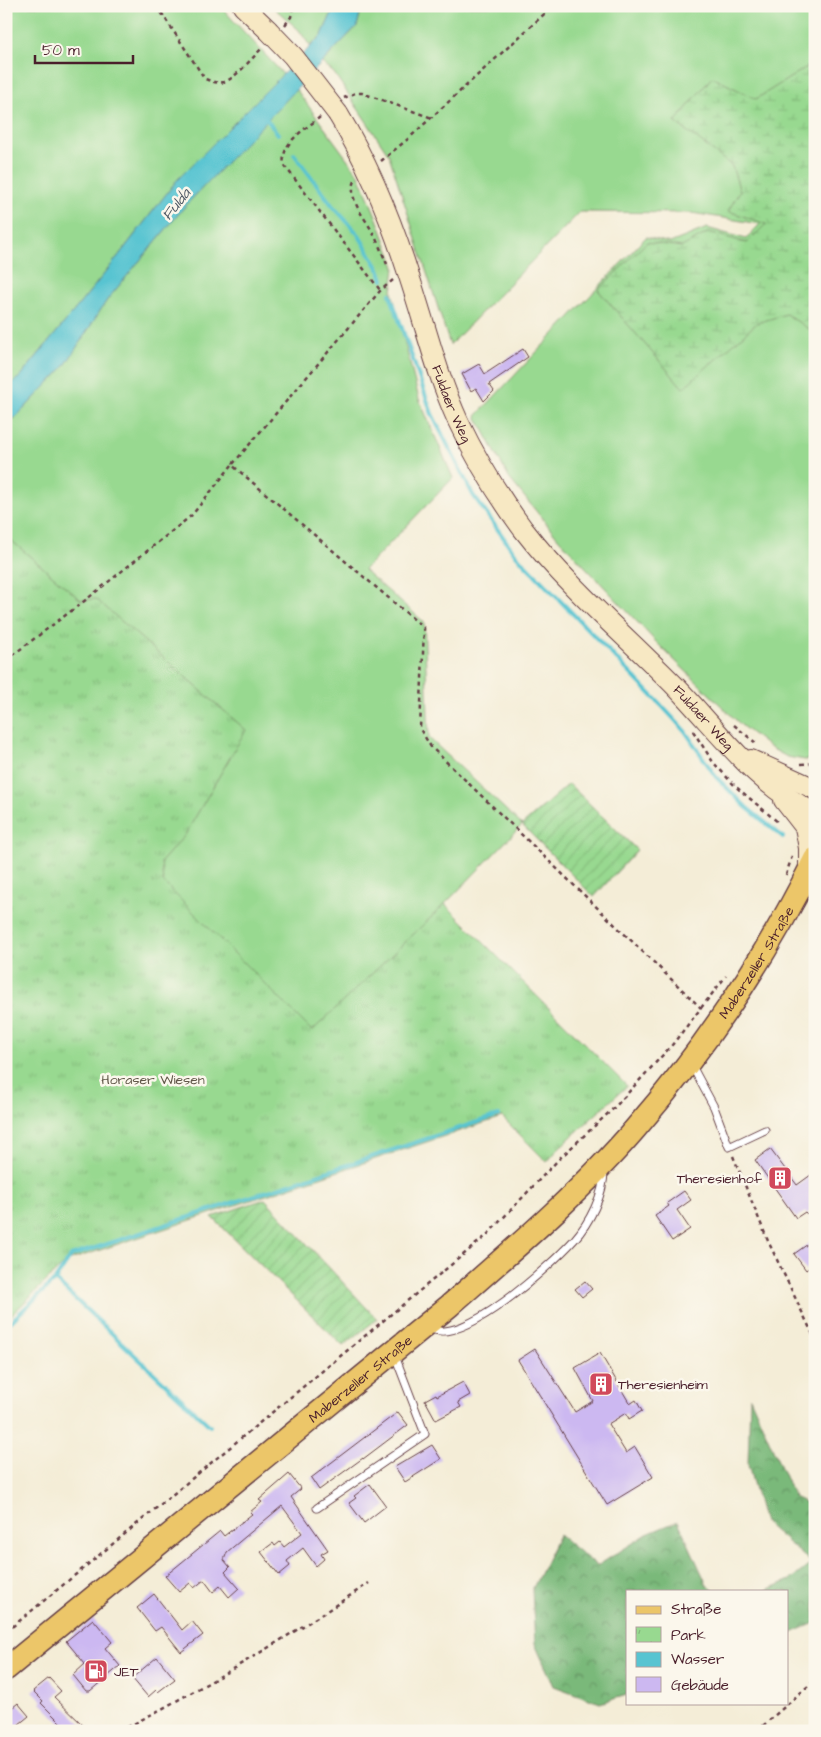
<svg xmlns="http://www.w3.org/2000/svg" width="821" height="1737" viewBox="0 0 821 1737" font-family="'Architects Daughter',sans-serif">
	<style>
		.grass { fill: #98d990; stroke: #717c5e }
		.forest { fill: url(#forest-crowns); stroke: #626c52 }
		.wetland { fill: url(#wetland-marsh); stroke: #717c5e }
		.park { fill: url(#park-tufts); stroke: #717c5e }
		.garden { fill: url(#garden-furrows); stroke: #717c5e }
		.water { fill: #58c4d1; stroke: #51727e }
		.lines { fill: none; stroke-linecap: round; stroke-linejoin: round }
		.stream { stroke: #58c4d1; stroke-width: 4 }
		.building { fill: #ccb8f1 }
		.service-casing { stroke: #643e45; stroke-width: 9 }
		.secondary-casing { stroke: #643e45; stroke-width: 22 }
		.primary-casing { stroke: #643e45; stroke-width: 25 }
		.path { stroke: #643e45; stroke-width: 2.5; stroke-dasharray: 4 4; stroke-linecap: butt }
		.service { stroke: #fff; stroke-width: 7 }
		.secondary { stroke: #f7e8c3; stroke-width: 20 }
		.primary { stroke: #ecc669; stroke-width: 22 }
		.secondary-bridge-casing { stroke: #643e45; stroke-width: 22; stroke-linecap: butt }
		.secondary-bridge { stroke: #f7e8c3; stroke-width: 20 }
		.labels { text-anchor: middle; stroke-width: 5; stroke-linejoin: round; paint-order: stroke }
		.street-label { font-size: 14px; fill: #4a1f2b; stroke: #fbf7ec }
		.park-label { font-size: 14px; fill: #615749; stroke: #fbf7ec }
		.poi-label { font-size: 14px; fill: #4a1f2b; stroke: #fbf7ec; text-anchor: start }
		.water-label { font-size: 15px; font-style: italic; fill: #4f5965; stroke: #fbf7ec }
	</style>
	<defs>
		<pattern id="forest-crowns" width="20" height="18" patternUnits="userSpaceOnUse" patternTransform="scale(1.25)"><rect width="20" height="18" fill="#7ab97a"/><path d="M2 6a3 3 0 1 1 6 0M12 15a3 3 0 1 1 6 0" fill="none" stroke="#669664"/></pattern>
		<pattern id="wetland-marsh" width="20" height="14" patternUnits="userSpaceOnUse" patternTransform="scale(1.25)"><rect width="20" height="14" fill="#98d990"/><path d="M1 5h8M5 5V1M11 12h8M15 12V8" fill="none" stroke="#84ba7c"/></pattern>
		<pattern id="park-tufts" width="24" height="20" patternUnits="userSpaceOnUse" patternTransform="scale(1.25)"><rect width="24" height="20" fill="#98d990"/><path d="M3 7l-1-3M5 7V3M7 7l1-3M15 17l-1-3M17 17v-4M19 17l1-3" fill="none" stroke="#84ba7c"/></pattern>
		<pattern id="garden-furrows" width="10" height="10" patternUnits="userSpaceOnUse" patternTransform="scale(1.25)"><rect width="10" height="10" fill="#98d990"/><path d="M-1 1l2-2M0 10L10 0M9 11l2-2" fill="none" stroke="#84ba7c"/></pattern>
	</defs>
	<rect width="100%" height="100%" fill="#fbf7ec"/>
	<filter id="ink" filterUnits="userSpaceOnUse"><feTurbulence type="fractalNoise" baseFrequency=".02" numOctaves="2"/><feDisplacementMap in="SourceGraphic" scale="10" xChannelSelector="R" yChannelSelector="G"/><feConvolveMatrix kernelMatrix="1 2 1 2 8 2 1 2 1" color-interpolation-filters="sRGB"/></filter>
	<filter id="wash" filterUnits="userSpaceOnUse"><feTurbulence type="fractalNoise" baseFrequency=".0096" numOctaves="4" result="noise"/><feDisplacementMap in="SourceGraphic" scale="20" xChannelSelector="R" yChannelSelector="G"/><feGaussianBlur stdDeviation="1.12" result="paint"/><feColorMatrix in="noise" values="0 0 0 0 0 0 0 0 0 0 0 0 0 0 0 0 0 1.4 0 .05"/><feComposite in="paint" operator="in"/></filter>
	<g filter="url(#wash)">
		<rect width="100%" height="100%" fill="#f4edd7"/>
		<path class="grass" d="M6,6H220L283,74L177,180L109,268L20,377L6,387Z
			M272,6H335L322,35L310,46L299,30Z
			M362,6H815V757L805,760L787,757L769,747L741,725L658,644L559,539L509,478L476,416L646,237L670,243L707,228L746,239L760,224L692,213L580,212L450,345L389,155L334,73L322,63L357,26Z
			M296,89L359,175L376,216L395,267L392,292L419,399L453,478L364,570L424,622L429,738L522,825L317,1035L147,889L6,1026V424L16,417L64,367L107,300L186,205Z"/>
		<path class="forest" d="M750,1397L794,1497L815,1507V1623L787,1635V1591H765L792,1579L812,1563L764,1522L748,1465Z
			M678,1521L707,1585L714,1591H627V1695L600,1703L554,1686L535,1644L532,1590L559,1535L597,1566L647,1534Z"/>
		<path class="wetland" d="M815,62V333L786,314L757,323L683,388L598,290L647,242L682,247L709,232L747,243L766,224L728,211L740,191L732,166L675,122L712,77L756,99Z"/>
		<path class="park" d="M6,536L81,600L96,599L246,730L185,835L161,862L163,882L312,1031L445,904L627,1086L560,1147L547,1162L502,1117L67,1261L6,1320Z"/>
		<path class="garden" d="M569,784L637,850L594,897L522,825Z
			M265,1199L377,1319L343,1346L212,1217Z"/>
		<path class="water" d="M335,6H362L357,26L186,205L107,300L64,367L16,417L6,424V387L20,377L109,268L177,180L322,35Z"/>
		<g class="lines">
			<path class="stream" d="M264,116L278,134
				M294,154L332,205L358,234L380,271L383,280
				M390,294L432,414L473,495L516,555L661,705L685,731L716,777L746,807L783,837
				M55,1280L210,1426
				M6,1326L55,1280L71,1256L499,1115"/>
		</g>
		<g id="blocks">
			<path class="building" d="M523,349L528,357L489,384L494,391L484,401L476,388L471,391L462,374L479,364L485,374Z
				M770,1149L797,1185L815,1172V1208L807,1214L805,1212L796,1218L755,1160Z
				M684,1191L691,1200L677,1210L690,1229L672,1241L655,1216L669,1206L667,1203Z
				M815,1239V1264L806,1270L794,1254Z
				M585,1281L592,1289L582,1297L575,1289Z
				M535,1349L575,1412L593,1401L575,1368L600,1353L630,1404L636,1400L642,1411L629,1419L626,1413L608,1424L626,1453L635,1447L653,1477L607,1505L518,1360Z
				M463,1382L470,1395L458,1402L461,1407L436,1420L425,1400L436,1394L437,1396Z
				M398,1412L408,1425L363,1459V1458L319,1490L311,1478Z
				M432,1445L441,1459L405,1482L395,1467Z
				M289,1474L301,1489L291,1497L328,1550L321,1554L324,1559L316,1566L303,1548L287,1561L290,1566L279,1575L261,1552L273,1543L275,1546L280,1542L284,1547L302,1533L282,1506L227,1552L224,1560L230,1567L225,1572L239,1588L229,1597L220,1586L213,1592L204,1580L194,1588L190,1583L179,1592L165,1576L220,1531L224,1536L252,1514L250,1512L262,1502L259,1500Z
				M370,1484L386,1506L364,1523L349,1503L356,1498L354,1496Z
				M154,1594L182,1630L192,1621L203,1635L181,1652L161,1627L155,1631L137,1608Z
				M93,1619L112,1642L105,1648L120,1666L90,1691H86L73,1675L85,1664L66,1641Z
				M157,1657L175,1679L158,1692L156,1690L148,1697L132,1678Z
				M49,1678L61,1691L54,1697L84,1726L79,1731H69L41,1703L43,1701L33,1691Z
				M18,1703L29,1716L13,1729L6,1721V1713Z"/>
		</g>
	</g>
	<g filter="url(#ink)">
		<use href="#blocks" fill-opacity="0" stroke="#643e45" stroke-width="1"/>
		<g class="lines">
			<g class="service-casing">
				<path id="service" d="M691,1064L714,1107L729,1147L765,1130
					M429,1327C459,1351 553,1263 574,1240C589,1223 604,1195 604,1171
					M317,1508L425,1434L395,1356"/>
			</g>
			<g class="secondary-casing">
				<g id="secondary">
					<path d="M243,6L268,30"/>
					<path id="s1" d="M338,114C369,165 391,219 409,276C425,324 437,375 458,421C476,459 498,495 523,529C567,586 627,637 677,688C720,733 757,786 815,813"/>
					<path d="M751,760L815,789"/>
					<path d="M784,800L805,827L809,848V870"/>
				</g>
			</g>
			<g class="primary-casing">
				<g id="primary">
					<path id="s2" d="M6,1669L449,1306C513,1250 579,1194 635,1129C706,1047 767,956 815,859"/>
				</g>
			</g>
			<path class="path" d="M157,6L205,79C211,81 217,84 224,82C236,78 254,56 263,47
				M285,25L291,17L293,6
				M344,98L355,93H362L432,118
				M320,117C305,130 280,142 284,165L380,290
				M381,161L408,139L553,6
				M355,181C347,199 364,216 372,231C378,242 382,253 387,264
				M393,280L380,291L232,465L424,628L420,729L431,747L701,1008
				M6,660L87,599L192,515L232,465
				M734,725L757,744
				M693,731L713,762L735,786L779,823
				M801,764L815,763
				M786,875L792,856
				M733,1156L768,1241L815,1339
				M6,1632L486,1236L560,1158L615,1107L672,1045L726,976
				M120,1731C205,1687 289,1637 369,1583
				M757,1731L815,1680"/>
			<use href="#service" class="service"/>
			<use href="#secondary" class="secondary"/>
			<use href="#primary" class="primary"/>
			<g class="secondary-bridge-casing">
				<path id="secondary-bridge" d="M268,30L293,56L338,114"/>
			</g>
			<use href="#secondary-bridge" class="secondary-bridge"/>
		</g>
	</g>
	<defs>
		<g id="building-square" transform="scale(1.25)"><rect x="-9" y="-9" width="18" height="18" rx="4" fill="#d1495b" stroke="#fbf7ec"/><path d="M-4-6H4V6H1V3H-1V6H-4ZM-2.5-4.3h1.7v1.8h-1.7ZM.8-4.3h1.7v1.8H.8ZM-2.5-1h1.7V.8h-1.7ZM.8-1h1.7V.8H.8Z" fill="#fff"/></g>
		<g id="fuel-square" transform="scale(1.25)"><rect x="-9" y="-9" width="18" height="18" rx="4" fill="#d1495b" stroke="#fbf7ec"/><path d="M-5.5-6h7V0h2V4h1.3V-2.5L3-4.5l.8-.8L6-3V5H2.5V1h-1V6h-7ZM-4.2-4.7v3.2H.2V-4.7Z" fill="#fff"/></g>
	</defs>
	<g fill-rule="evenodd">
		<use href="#building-square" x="780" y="1178"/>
		<use href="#building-square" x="601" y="1384"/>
		<use href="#fuel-square" x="96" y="1671"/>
	</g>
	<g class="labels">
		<g class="street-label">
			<text dy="5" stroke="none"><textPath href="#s1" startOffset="312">Fuldaer Weg</textPath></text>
			<text dy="5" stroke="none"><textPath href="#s1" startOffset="718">Fuldaer Weg</textPath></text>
			<text dy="5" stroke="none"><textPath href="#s2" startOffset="1036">Maberzeller Straße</textPath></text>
			<text dy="5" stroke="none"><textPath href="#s2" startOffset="458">Maberzeller Straße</textPath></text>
		</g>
		<g class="park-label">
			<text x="153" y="1084">Horaser Wiesen</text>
		</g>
		<g class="poi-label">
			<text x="762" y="1183" text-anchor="end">Theresienhof</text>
			<text x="618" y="1389">Theresienheim</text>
			<text x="114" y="1676">JET</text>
		</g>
		<g class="water-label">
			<text transform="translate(176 204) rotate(-51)" y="5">Fulda</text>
		</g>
	</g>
	<rect width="821" height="1737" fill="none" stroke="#fbf7ec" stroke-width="25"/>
	<rect x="626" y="1590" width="162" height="115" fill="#fbf7ec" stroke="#b4a19f"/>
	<rect x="636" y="1606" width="25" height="8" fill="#ecc669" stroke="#b4a19f"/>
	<text x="671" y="1614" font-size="15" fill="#4a1f2b">Straße</text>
	<rect x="636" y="1627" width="25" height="15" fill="url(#park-tufts)" stroke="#b4a19f"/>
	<text x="671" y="1640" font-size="15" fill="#4a1f2b">Park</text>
	<rect x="636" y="1652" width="25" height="15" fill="#58c4d1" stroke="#b4a19f"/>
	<text x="671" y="1664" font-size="15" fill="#4a1f2b">Wasser</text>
	<rect x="636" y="1677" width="25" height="15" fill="#ccb8f1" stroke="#b4a19f"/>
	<text x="671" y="1690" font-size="15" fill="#4a1f2b">Gebäude</text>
	<path d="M35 55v8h98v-8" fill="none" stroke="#4a1f2b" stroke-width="2.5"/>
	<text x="42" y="55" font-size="15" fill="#4a1f2b" stroke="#fbf7ec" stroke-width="4" paint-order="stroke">50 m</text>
</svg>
